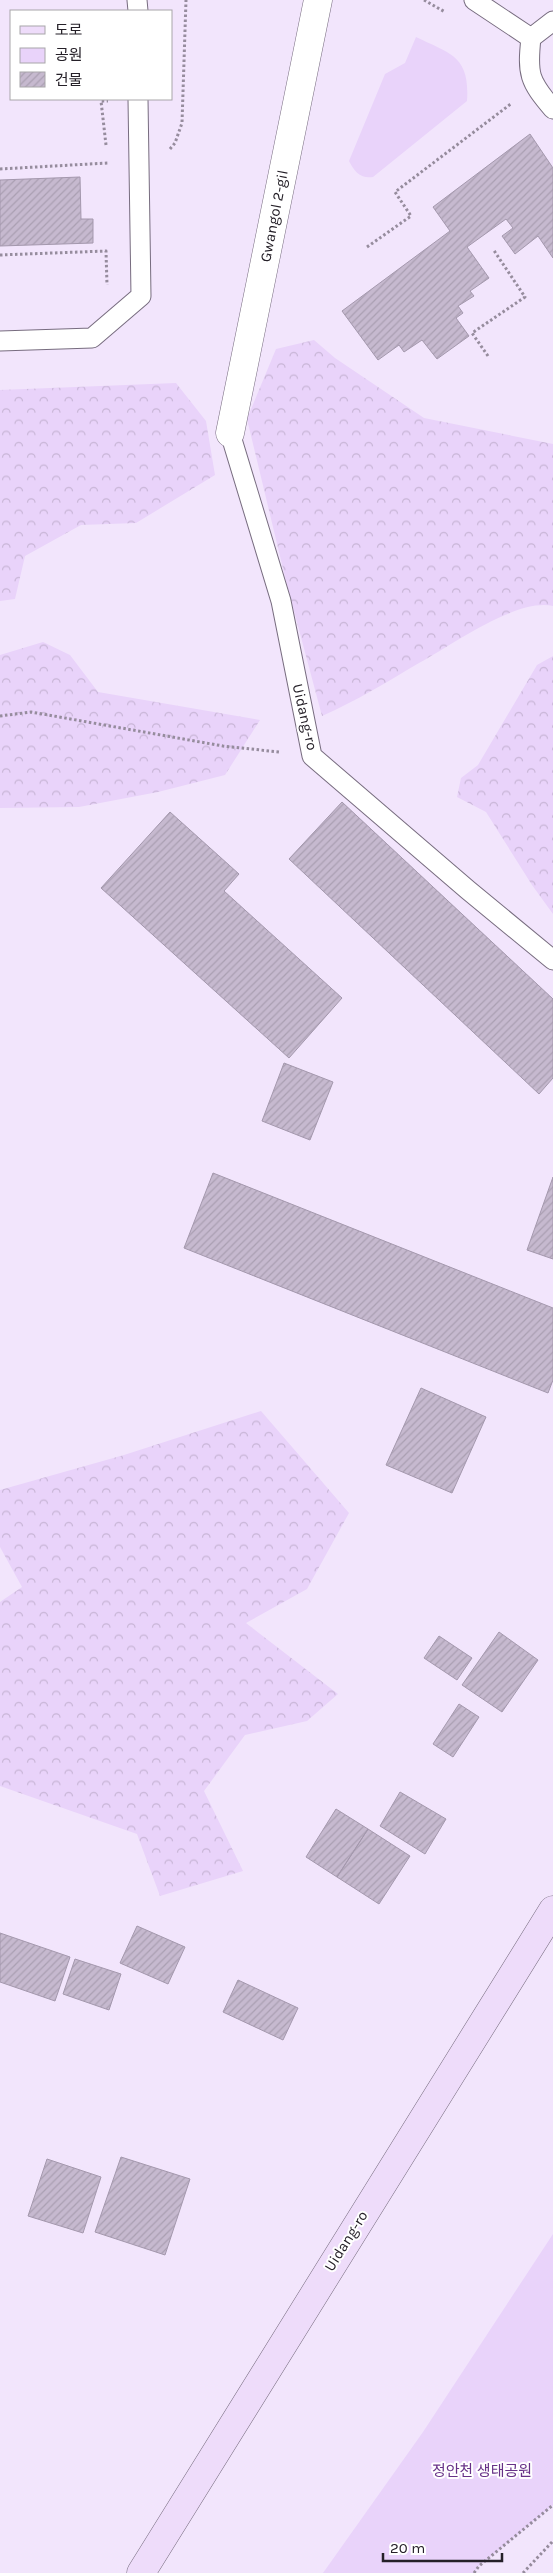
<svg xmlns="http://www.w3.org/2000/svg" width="553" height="2573" viewBox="0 0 553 2573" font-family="Karla,'Noto Sans KR',sans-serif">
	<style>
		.forest { fill: url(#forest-crowns) }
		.park { fill: #e9d3fa }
		.building { fill: url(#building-hatch); stroke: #a498ad }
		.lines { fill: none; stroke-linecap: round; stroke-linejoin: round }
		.service-casing { stroke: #776c7f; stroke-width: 21 }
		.minor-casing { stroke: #776c7f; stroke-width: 29 }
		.secondary-casing { stroke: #776c7f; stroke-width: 29 }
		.path { stroke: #968c9d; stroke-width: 3; stroke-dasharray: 2.5 2.5; stroke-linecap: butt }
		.service { stroke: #fff; stroke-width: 19 }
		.minor { stroke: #fff; stroke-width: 28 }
		.secondary { stroke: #eedcfa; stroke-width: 28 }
		.labels { text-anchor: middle; stroke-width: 4; stroke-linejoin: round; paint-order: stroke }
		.street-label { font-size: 15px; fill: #252028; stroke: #fff }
		.park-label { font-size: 15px; fill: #673187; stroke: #fff }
	</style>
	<defs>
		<pattern id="forest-crowns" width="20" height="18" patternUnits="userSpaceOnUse" patternTransform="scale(1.25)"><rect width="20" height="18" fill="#e9d3fa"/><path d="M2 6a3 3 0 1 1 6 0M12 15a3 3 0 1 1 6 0" fill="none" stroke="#c8b5d6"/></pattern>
		<pattern id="building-hatch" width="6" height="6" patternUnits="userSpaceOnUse" patternTransform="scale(1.25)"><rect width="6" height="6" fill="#c6b9cf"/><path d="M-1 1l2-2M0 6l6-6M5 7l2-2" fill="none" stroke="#aa9fb2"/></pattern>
	</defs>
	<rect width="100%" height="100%" fill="#f2e5fc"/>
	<path class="forest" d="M314,340L335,358L424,418L553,444V606C516,598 452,645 419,663C387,682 356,701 322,716L286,581L247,419L276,349Z
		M176,383L206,421L215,475L136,523L81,525L25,556L15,599L0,601V390Z
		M43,642L70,655L98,692L260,720L225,775L158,792L79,807L0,808V655Z
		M553,656V914L532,885L486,812L457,797L461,778L478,765L537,665Z
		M261,1411L349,1513L307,1589L246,1623L338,1694L307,1721L245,1735L204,1791L243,1871L160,1896L137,1834L0,1786V1602L22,1587L0,1547V1490L124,1455Z"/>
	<path class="park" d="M416,37C451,54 470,56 467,101L373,177C360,179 354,171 349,161L385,74L405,63Z
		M553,2234V2505L479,2566L474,2573H323L423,2432Z"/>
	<path class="building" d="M530,134L553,168V258L538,236L515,254L502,236L513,228L506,219L467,247L489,278L470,291L474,296L458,306L463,313L456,318L469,336L437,359L422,340L404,352L399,345L378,360L342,311L450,231L433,207Z
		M80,177L81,219H93V243L0,246V180Z
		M342,802L553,999V1078L539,1094L289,859Z
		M170,812L239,874L224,891L342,998L289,1058L101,888Z
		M284,1063L333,1082L310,1140L262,1121Z
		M213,1173L553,1308V1380L548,1393L184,1248Z
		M553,1177V1259L527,1250Z
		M421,1388L486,1417L452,1493L386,1465Z
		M499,1632L538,1660L502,1712L462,1685Z
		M439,1636L472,1658L457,1680L424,1658Z
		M459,1704L479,1717L453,1757L433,1744Z
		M400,1792L446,1819L425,1854L380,1826Z
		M336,1809L368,1829L337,1877L306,1857Z
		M368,1829L410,1856L379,1904L337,1877Z
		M137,1926L185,1947L168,1984L120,1963Z
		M0,1933L70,1957L55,2001L0,1982Z
		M75,1959L121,1974L109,2010L63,1994Z
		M238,1980L298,2008L283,2040L223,2012Z
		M121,2157L190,2179L165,2255L95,2232Z
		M47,2159L101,2177L83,2233L28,2216Z"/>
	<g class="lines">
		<g class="service-casing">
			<path id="service" d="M137,0L138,11
				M474,0L531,38
				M553,21L531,38C527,74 529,81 553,109
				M0,341L92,338L141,296L138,99
				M230,433L281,601L312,756L468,890L553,960"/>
		</g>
		<g class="minor-casing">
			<path id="minor" d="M230,433L318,0"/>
		</g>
		<g class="secondary-casing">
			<path id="secondary" d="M141,2573L553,1910"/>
		</g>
		<path class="path" d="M424,0L445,12
			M106,145L101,101H108
			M170,149L175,143L182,123L186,0
			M0,169L108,163
			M367,247L411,216L395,192L512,103
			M0,255L106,251L107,285
			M488,356L472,333L525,297L493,249
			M0,716L31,712L223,746L279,752
			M474,2573L479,2566L553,2505
			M523,2573L553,2541"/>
		<use href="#service" class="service"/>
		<use href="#minor" class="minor"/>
		<use href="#secondary" class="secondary"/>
	</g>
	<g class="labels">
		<g class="street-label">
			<text transform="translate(274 216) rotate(-79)" y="5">Gwangol 2-gil</text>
			<text transform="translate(305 717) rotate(77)" y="5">Uidang-ro</text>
			<text transform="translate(346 2241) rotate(-58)" y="5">Uidang-ro</text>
		</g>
		<g class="park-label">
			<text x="482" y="2476">정안천 생태공원</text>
		</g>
	</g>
	<rect x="10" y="10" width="162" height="90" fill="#ffffff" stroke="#a8a6a9"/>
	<rect x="20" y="26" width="25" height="8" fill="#eedcfa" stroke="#a8a6a9"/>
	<text x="55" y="35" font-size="15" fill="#252028">도로</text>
	<rect x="20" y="48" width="25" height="15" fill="#e9d3fa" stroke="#a8a6a9"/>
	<text x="55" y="60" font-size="15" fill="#252028">공원</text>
	<rect x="20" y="72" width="25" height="15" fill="url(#building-hatch)" stroke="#a8a6a9"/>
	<text x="55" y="85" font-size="15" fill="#252028">건물</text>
	<path d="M383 2553v8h119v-8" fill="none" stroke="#252028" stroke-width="2.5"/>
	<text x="390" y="2553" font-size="15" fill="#252028" stroke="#ffffff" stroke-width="4" paint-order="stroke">20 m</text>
</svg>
